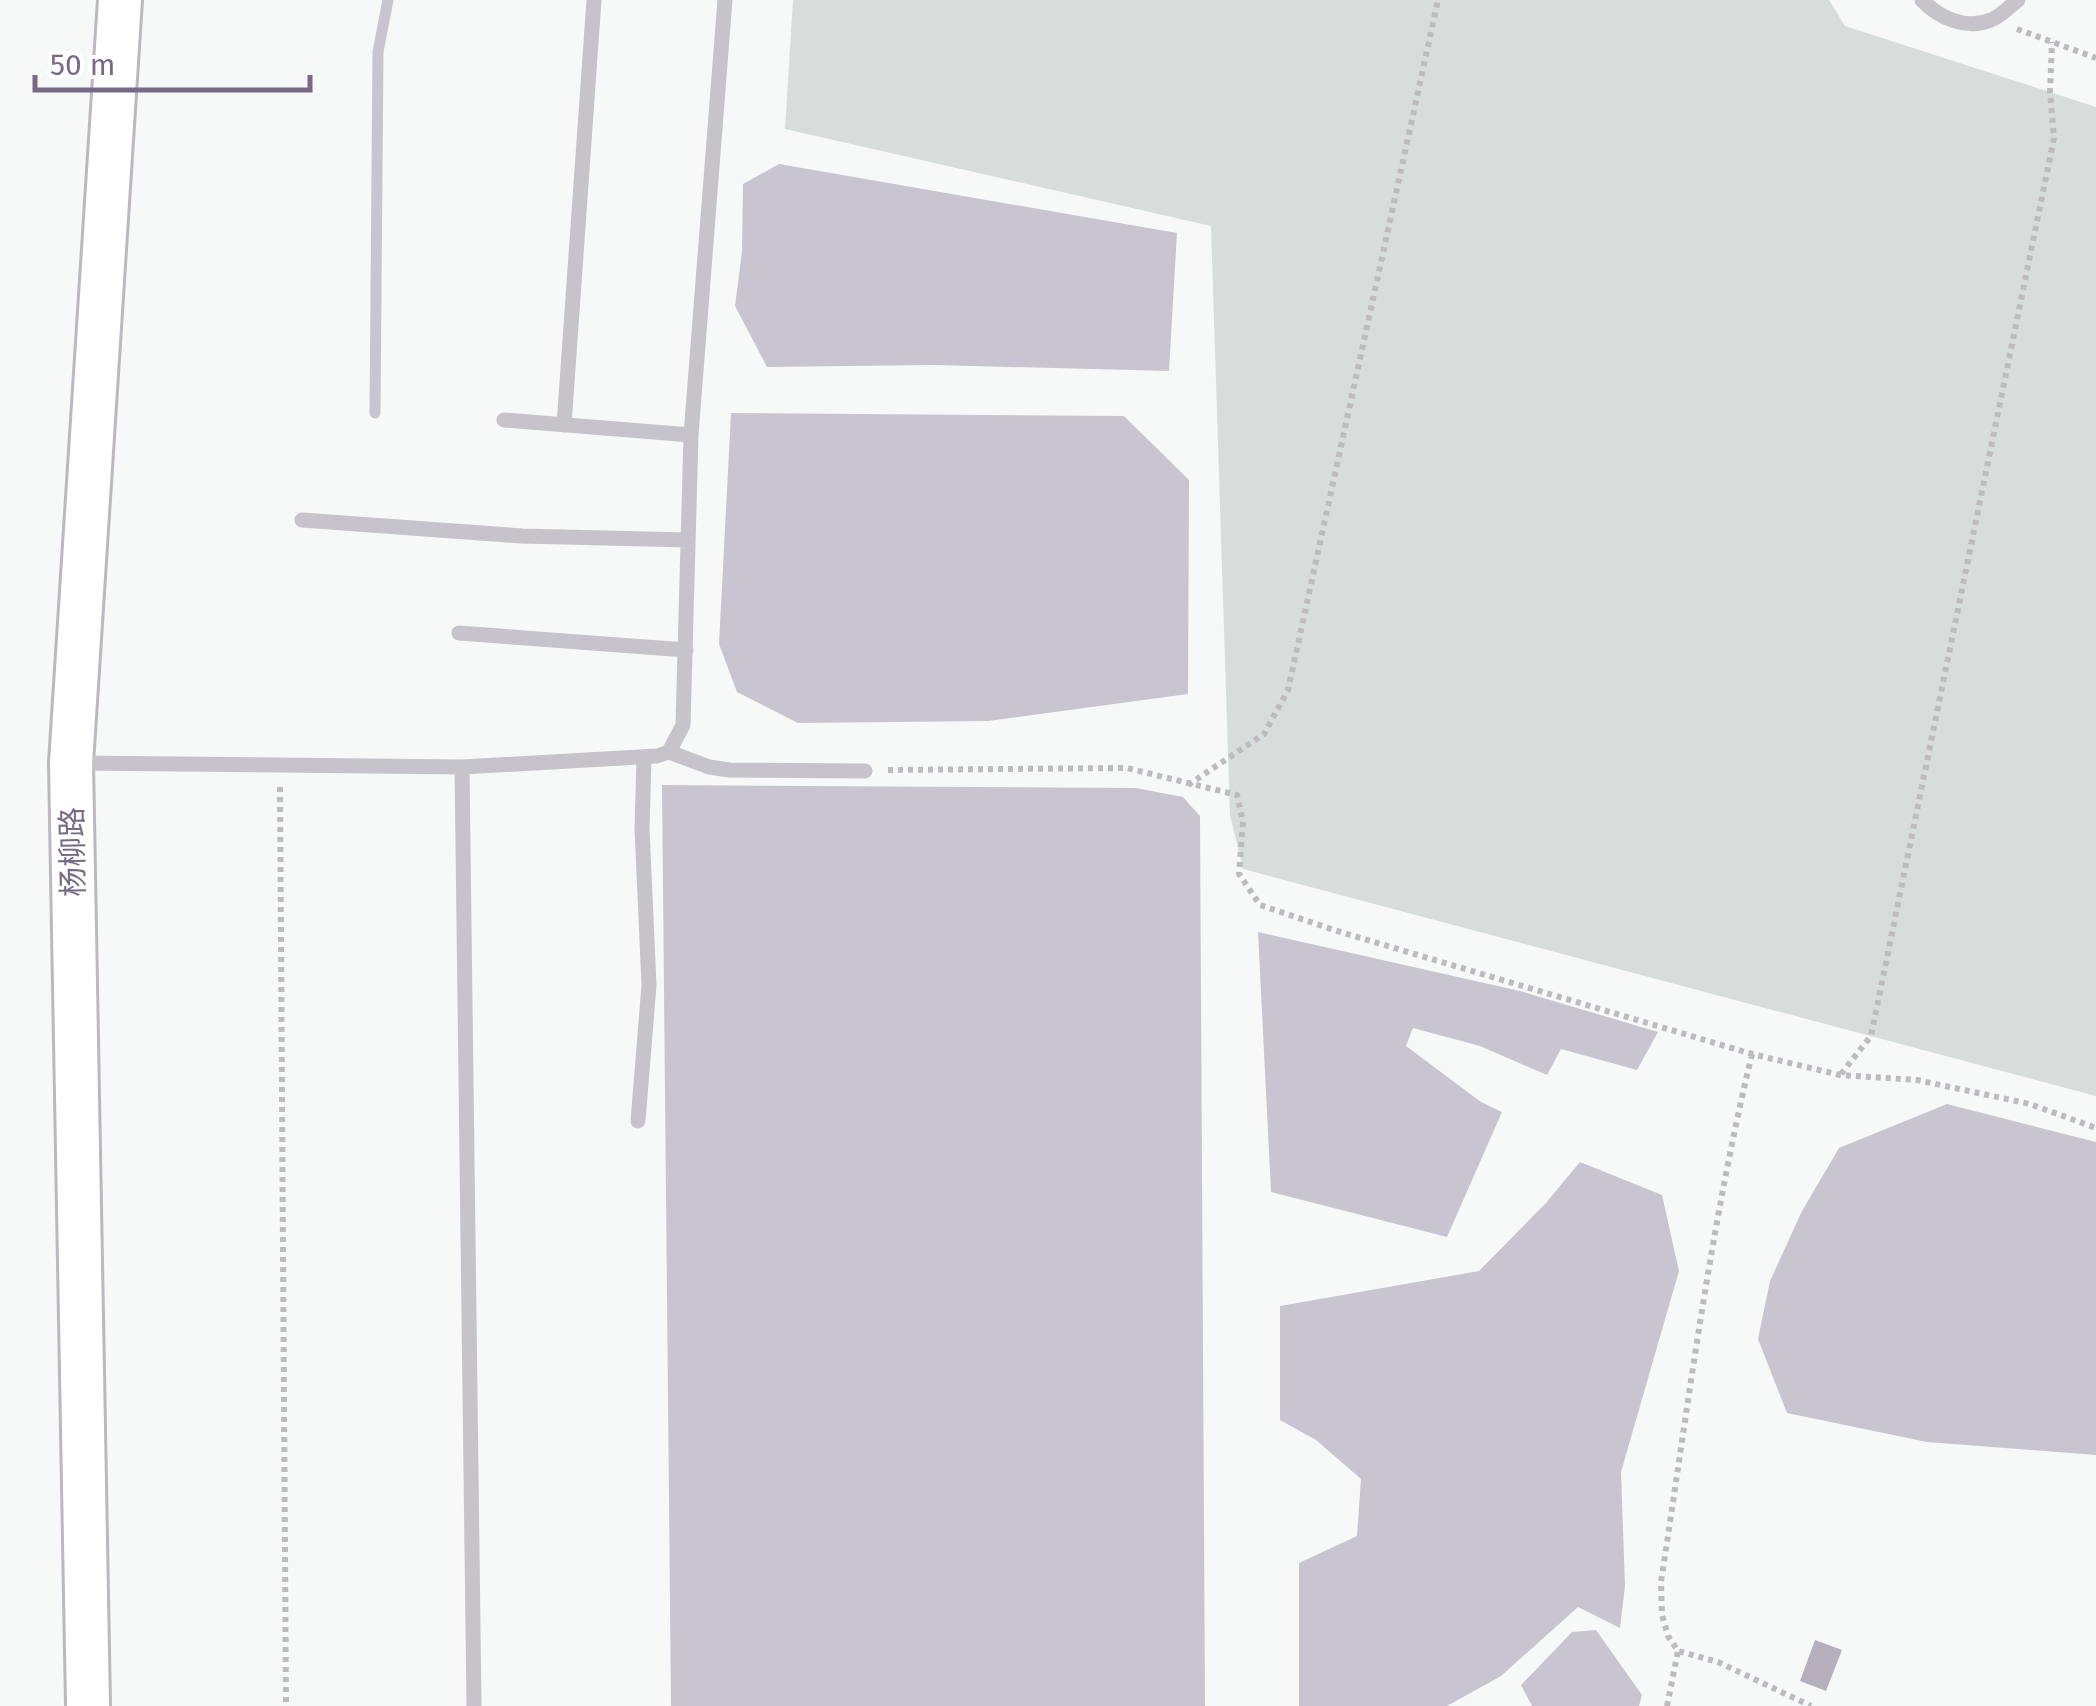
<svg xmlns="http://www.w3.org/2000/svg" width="2096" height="1706" viewBox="0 0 2096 1706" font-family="'Fira Sans','Noto Sans SC',sans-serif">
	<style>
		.green { fill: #d6dddb }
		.water { fill: #c8c5d1 }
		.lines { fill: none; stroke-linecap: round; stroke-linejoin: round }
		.stream { stroke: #c8c5d1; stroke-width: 11 }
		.building { fill: #b6afbc }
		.secondary-casing { stroke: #bcb7c0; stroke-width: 48 }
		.path { stroke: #bebbc0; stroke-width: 6; stroke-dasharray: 5 5; stroke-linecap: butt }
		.lane { stroke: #c6c3ca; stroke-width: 15 }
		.secondary { stroke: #fff; stroke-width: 42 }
		.labels { text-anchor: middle; stroke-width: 10; stroke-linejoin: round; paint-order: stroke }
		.street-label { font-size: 30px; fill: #786986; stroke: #fff }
	</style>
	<rect width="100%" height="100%" fill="#f6f9f7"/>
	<path class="green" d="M793,0H1829L1845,26L2096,107V1096L1243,869L1230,815L1211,226L785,129Z"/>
	<path class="water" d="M779,164L1177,233L1169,371L933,365L767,367L735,306L742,252L743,184Z
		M731,413L1124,416L1189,480L1188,694L988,721L798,723L737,692L719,644Z
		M662,785L1136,788L1183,797L1200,816L1205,1706H671Z
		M1258,932L1520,991L1658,1032L1637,1070L1561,1049L1547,1075L1480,1046L1413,1028L1406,1046L1481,1102L1502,1112L1447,1237L1271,1192Z
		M1947,1104L2096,1142V1455L1927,1442L1787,1413L1758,1339L1770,1281L1802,1211L1839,1148Z
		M1580,1162L1662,1195L1679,1271L1621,1472L1625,1586L1620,1628L1578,1607L1501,1676L1447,1706H1299V1563L1357,1536L1361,1479L1316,1440L1280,1420V1306L1479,1271L1545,1204Z
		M1596,1630L1642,1695L1639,1706H1532L1521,1685L1572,1632Z"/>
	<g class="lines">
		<path class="stream" d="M375,413L378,52L388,0"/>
	</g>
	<path class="building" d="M1815,1640L1842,1650L1826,1691L1800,1681Z"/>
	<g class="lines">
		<g class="secondary-casing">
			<path id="secondary" d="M88,1706L71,763L120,0"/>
		</g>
		<path class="path" d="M2017,29L2096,58
			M888,770L1127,768L1237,795L1243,822L1239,874L1260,905L1337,931L1752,1054L1840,1075L1917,1080L2030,1104L2096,1128
			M1188,785L1264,734L1288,690L1438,0
			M280,787L286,1706
			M1752,1054C1710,1228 1688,1406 1661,1582L1662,1615L1668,1636L1678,1651L1718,1662L1811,1706
			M1841,1074L1871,1036L2054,138L2050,92L2052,42
			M1667,1706L1678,1651"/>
		<path class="lane" d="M1922,0C1939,18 1966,30 1991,20C2000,17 2010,6 2018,0
			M504,420L691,435
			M564,425L594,0
			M302,520L522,536L688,540
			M459,633L686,650
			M669,752L709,767L729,770L865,771
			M75,763L462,767L657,756L669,752L683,725L691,435L725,0
			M462,767L474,1706
			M638,1121L649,985L642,829L644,757"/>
		<use href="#secondary" class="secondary"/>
	</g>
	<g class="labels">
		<g class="street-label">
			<text transform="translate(73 852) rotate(-91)" y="10">杨柳路</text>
		</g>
	</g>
	<path d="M35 75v15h275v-15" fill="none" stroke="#786986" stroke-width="5"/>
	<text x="50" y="75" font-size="30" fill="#786986" stroke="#ffffff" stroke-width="8" paint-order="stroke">50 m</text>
</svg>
